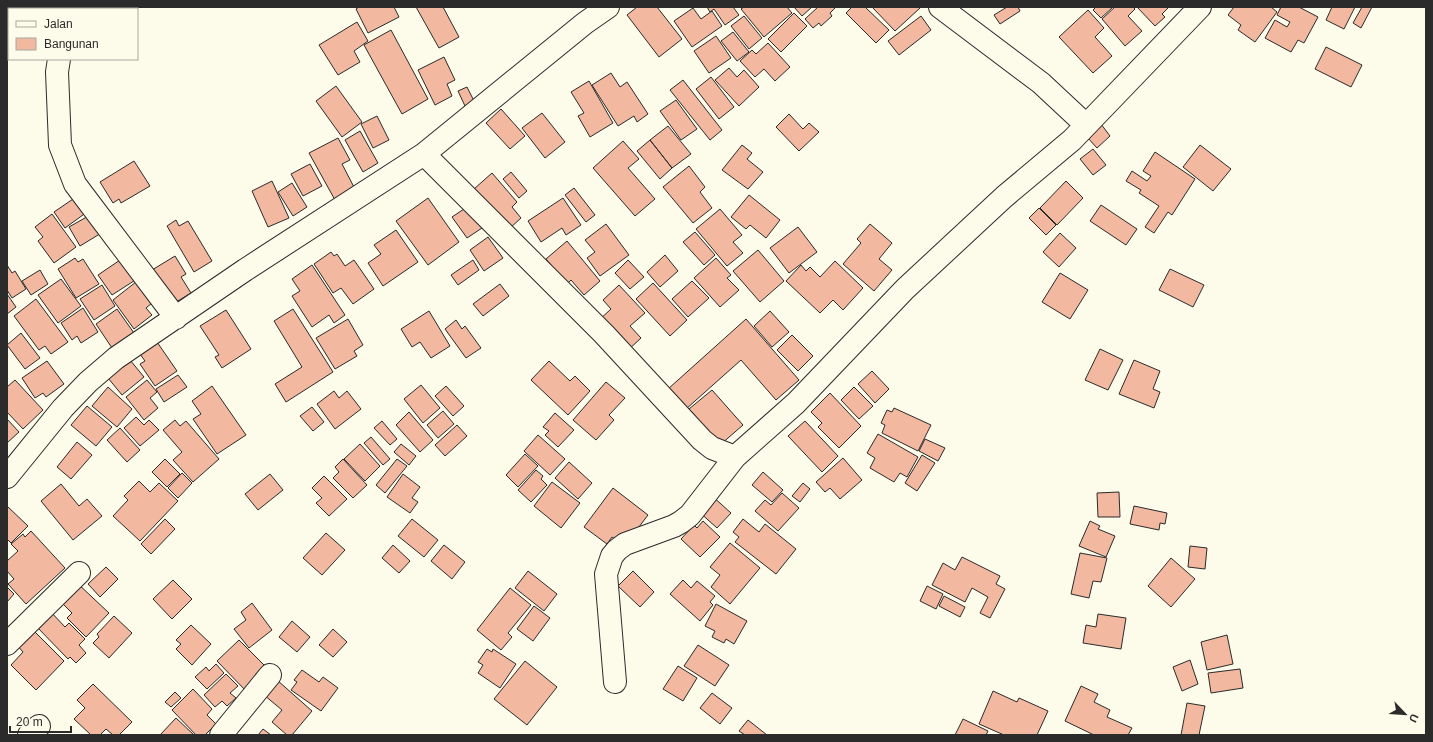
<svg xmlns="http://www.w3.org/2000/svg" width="1433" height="742" viewBox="0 0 1433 742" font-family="Arial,sans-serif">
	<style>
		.building { fill: #f2b8a0; stroke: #2b2b2b }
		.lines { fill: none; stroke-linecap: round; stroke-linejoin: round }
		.minor-casing { stroke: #2b2b2b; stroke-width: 24 }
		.minor { stroke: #fdfbea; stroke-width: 22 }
	</style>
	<rect width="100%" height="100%" fill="#fdfbea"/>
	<path class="building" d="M359,7H394L399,17L368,33L356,9Z
		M416,7H443L459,37L439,48Z
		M637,7H657L682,39L659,57L627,15Z
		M707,7H733L739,15L725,25L714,9L710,12Z
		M744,7H787L792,13L764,37L741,9Z
		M794,7H812L802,16Z
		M818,7H836L830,13L832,16L821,26L819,23L813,28L805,19Z
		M852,7H865L889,30L876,43L846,13Z
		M872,7H919L920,8L895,31Z
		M1007,7H1018L1020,11L1000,24L994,15Z
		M1096,7H1113L1101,18L1093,10Z
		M1115,7H1133L1135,9L1128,16L1142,31L1125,46L1102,19Z
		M1137,7H1169L1162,14L1165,17L1155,26Z
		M1234,7H1271L1277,12L1255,42L1238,30L1241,25L1228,15Z
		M1281,7H1299L1318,17L1304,43L1298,40L1291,52L1265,38L1275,20L1287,27L1290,22L1277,15Z
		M1332,7H1355L1344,29L1326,20Z
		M1362,7H1372L1361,28L1353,23Z
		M693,8L701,19L712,11L722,26L692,47L674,21Z
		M1088,10L1104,28L1095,37L1112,56L1093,73L1059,37Z
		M794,13L807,26L781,52L768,39Z
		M744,16L762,38L749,49L731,26Z
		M921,16L931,30L899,55L888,41Z
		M357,22L368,41L354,51L360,62L338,75L319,45Z
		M391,30L428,99L402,114L364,45Z
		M733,32L749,52L737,61L721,41Z
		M716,36L731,58L709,73L694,51Z
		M768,43L790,67L775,81L764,69L755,77L740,61L752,50L756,54Z
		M1326,47L1362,65L1351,87L1315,69Z
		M444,57L455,80L447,84L452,96L435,105L418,70Z
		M729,68L737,77L744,70L759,87L739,106L715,80Z
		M611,73L620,87L627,82L648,114L637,122L634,116L618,126L592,85Z
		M711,77L734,107L719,119L696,89Z
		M683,80L722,130L710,140L670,90Z
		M589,81L613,123L590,137L578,116L584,113L571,92Z
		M336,86L362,122L342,137L316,101Z
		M467,87L474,101L465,106L458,91Z
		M676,100L697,129L681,140L660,111Z
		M501,109L525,136L510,149L486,123Z
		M542,113L565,142L545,158L522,128Z
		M789,114L803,129L809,123L819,132L799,151L776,127Z
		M377,116L389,140L373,148L361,124Z
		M1101,124L1110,136L1097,148L1087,137Z
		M668,126L691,154L672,168L650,140Z
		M360,131L378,163L363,172L345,140Z
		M338,138L350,160L342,164L355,189L335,200L309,153Z
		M650,140L672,168L660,179L637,151Z
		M623,141L639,159L628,168L655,199L635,216L593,168Z
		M742,145L752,153L747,159L763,172L748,189L722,170Z
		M1200,145L1231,169L1213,191L1183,167Z
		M1093,149L1106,165L1093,175L1080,159Z
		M1155,152L1195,179L1172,215L1168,212L1154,233L1145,227L1159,206L1139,193L1141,190L1126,181L1132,171L1147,181L1151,176L1143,171Z
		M134,161L150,186L121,203L119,199L113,203L100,182Z
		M310,164L322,186L303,196L291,174Z
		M689,166L705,187L700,192L712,208L693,223L663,187Z
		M511,172L527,191L519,198L503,179Z
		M492,173L517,202L512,207L521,218L509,229L474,189Z
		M272,181L289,218L268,227L252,191Z
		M1066,181L1083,198L1057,225L1040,208Z
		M292,183L307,207L293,216L278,192Z
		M574,188L595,215L586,222L565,195Z
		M749,195L780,220L766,238L750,225L746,229L731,217Z
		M76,197L87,212L65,228L54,212Z
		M428,198L459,242L428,265L396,221Z
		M563,198L581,225L566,235L562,228L541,242L528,221Z
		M1101,205L1137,229L1126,245L1090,221Z
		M467,207L482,228L467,238L452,217Z
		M1039,208L1056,225L1046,235L1029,218Z
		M720,209L742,235L733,242L743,253L727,266L696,229Z
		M52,214L76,247L54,263L38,241L43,237L35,227Z
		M92,214L103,232L80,246L69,227Z
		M176,220L179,226L188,221L212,261L194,272L167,226Z
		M606,224L629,255L600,276L587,258L595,252L585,240Z
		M870,224L892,243L879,259L892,270L874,291L843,264L861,243L857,239Z
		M798,227L817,252L789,273L770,248Z
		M396,230L418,262L383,286L368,263L381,254L374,245Z
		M695,232L715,255L704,265L683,242Z
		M1060,233L1076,248L1059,267L1043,252Z
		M488,237L503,258L484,271L470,250Z
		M567,241L600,281L584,295L571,280L567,284L546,259Z
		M758,250L784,281L760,302L733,271Z
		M331,252L334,256L337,254L345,266L354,260L374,289L353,304L341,288L333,293L314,264Z
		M665,255L678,271L660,287L647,272Z
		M126,256L140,277L112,295L98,275Z
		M175,256L186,274L181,277L191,293L173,304L152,270Z
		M75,258L78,262L83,259L99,284L76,298L58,269Z
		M716,258L731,275L727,278L739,290L720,307L694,278Z
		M473,260L479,270L458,285L451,275Z
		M628,260L644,277L630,289L615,273Z
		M835,261L863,288L843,310L833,300L820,313L786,281L801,265L806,271L810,267L820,277Z
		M7,265L12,273L15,271L26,289L12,298L7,290Z
		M312,265L345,315L334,323L329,315L312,327L292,296L300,291L292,279Z
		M1170,269L1204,285L1193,307L1159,290Z
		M40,270L48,284L31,295L22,281Z
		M1060,273L1088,290L1070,319L1042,302Z
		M141,278L157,299L146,308L152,315L134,329L113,300Z
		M61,279L81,306L58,323L38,295Z
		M692,281L709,298L688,317L672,299Z
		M653,283L687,320L670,336L636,299Z
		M500,284L509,296L483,316L473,304Z
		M102,285L115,306L94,320L80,299Z
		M619,285L645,313L630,326L641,338L627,351L599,320L611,309L603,300Z
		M7,294L16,307L7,314Z
		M36,299L68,342L51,354L45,346L39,350L14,316Z
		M83,308L98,332L81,343L77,336L72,340L61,323Z
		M117,309L134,333L112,348L96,324Z
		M293,309L333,372L286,402L275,384L302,367L274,321Z
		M226,310L251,349L222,368L215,357L219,355L200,326Z
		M429,311L450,346L431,358L420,342L412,347L401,329Z
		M770,311L789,332L772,347L754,326Z
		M348,319L363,345L354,351L357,356L335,369L316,338Z
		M746,319L799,380L776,400L741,360L686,409L668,389Z
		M456,320L462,329L465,326L481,348L466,358L445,329Z
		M21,333L40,358L25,369L7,345Z
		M792,335L813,356L798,371L777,350Z
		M157,342L177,371L155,386L140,364L145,361L140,354Z
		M1100,349L1123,360L1108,390L1085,380Z
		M130,360L144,377L122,395L108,378Z
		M1134,360L1160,371L1153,389L1160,392L1154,408L1119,394Z
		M47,361L64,384L46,397L43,393L35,398L22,378Z
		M549,361L570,381L575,376L590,391L568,415L531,380Z
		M872,371L889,389L875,403L858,384Z
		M178,375L187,387L164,402L156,389Z
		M15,380L43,410L23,429L7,412V387Z
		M147,380L157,392L150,398L158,408L144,420L126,397Z
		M606,382L625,398L609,415L614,420L596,440L573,420Z
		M421,385L440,408L423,423L404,399Z
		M212,386L246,435L217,454L193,419L201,414L192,401Z
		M446,386L464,406L453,416L435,396Z
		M108,387L132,409L117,427L92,406Z
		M854,387L873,406L859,419L841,400Z
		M712,390L743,425L720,445L689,409Z
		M334,391L339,398L347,391L361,409L335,429L317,404Z
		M830,393L861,426L839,448L818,427L822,423L811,412Z
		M87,406L112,427L96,446L71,425Z
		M312,407L324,422L313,431L300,416Z
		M894,408L931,425L918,451L882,433L885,425L881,423L887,410L892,412Z
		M443,411L454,424L438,438L427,425Z
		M409,412L433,440L420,452L396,425Z
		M555,413L574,430L558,447L545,435L549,431L543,427Z
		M136,417L144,425L149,420L159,430L140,446L124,428Z
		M7,419L19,432L7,443Z
		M175,420L180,426L186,421L219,459L193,482L173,460L182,452L163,430Z
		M382,421L397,439L390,445L374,428Z
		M805,421L838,456L822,472L788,436Z
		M457,425L467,436L445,456L435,445Z
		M120,428L140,450L127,462L107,440Z
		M878,434L918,457L907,477L900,473L894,482L870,468L875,458L867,453Z
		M538,435L565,459L550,475L524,451Z
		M371,437L390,459L383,465L364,443Z
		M925,439L945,448L938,461L919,451Z
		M77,442L92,455L71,479L57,467Z
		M360,444L380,466L365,481L344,459Z
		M401,444L416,456L409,465L394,452Z
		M525,454L538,466L518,487L506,475Z
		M922,455L935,463L917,491L905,483Z
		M843,458L862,480L840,499L830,488L825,492L816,482Z
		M165,459L180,474L167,487L152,472Z
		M343,459L367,485L353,498L333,478L339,472L335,467Z
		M397,459L407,466L385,493L376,485Z
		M569,462L592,483L578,499L555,478Z
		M536,470L543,476L541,479L547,485L531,502L518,490Z
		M763,472L783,490L772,502L752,485Z
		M182,473L192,483L178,498L168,488Z
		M270,474L283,490L258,510L245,494Z
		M403,474L420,487L412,498L418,502L410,513L387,497Z
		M324,476L347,499L329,516L316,503L322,498L312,488Z
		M139,481L150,492L159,483L178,501L140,541L113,516L128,500L124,496Z
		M552,482L580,503L561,528L534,506Z
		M803,483L810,489L800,502L792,496Z
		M61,484L79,506L87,499L102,516L73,540L41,501Z
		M613,488L648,515L629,540L617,541L612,537L607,544L584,527Z
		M1119,492L1120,517H1098L1097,493Z
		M782,493L799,508L778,531L755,511L765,500L771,505Z
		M711,495L731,513L717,528L697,510Z
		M7,506L28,526L11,543L7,539Z
		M1134,506L1167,513L1165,524L1160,523L1159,530L1130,524Z
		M165,519L175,529L151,554L141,544Z
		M412,519L438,540L424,557L398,536Z
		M743,519L759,532L765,524L796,549L776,574L735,542L739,537L733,532Z
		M703,521L720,537L700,557L681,539L694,525L697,528Z
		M1090,521L1100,526L1098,529L1115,536L1106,557L1079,546Z
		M31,531L65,568L26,604L8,584L14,579L7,571V561L18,551L11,544L23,534L25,537Z
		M326,533L345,550L322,575L303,558Z
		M730,543L760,568L730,604L711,587L720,575L710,567Z
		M393,545L410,561L399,573L382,558Z
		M444,545L465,562L452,579L431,561Z
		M1190,546L1207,548L1205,569L1188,567Z
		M1080,553L1107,558L1101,582L1093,581L1089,598L1071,594Z
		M962,557L1000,576L996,584L1005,589L990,618L980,613L988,597L972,588L965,602L932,585L943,563L955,570Z
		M1171,558L1195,579L1171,607L1148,586Z
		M106,567L118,579L100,597L88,584Z
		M528,571L557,594L544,611L515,588Z
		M633,571L654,592L640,607L618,586Z
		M173,580L192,599L172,619L153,599Z
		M683,580L691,588L697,581L715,596L710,602L713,605L700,621L670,594Z
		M76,582L109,613L86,637L67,618L72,613L59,600Z
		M927,586L943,594L936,609L920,601Z
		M7,587L14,594L7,602Z
		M510,588L531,605L508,633L512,637L501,650L477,630Z
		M944,596L965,607L960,617L939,606Z
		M252,603L272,630L249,648L234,629L246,620L241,612Z
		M716,604L747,621L734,644L726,639L724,643L712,637L715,631L705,626Z
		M534,606L550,618L533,641L517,629Z
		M50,611L65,627L69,623L85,639L79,645L86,653L76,663L70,657L68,659L35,625Z
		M1098,614L1126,618L1121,649L1083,643L1086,625L1096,627Z
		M114,616L132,633L109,658L93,643L99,637L97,634Z
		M292,621L310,637L297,652L279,637Z
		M191,625L211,644L192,665L176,649L181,644L176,640Z
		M31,628L64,661L36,690L11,665L23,652L16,644Z
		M333,629L347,642L333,657L319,645Z
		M1227,635L1233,664L1207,670L1201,642Z
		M239,640L269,670L247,692L217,661Z
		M698,645L729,665L715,686L684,666Z
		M487,649L492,652L493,649L516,664L500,688L478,673L483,665L478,662Z
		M1190,660L1198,684L1182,691L1173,667Z
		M525,661L557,687L527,725L494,699Z
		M216,664L224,673L207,689L195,677L206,667L209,671Z
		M678,666L697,678L683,701L663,689Z
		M1240,669L1243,688L1211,693L1208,673Z
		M302,670L319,682L323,677L338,688L321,711L291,690L297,682L294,680Z
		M226,674L238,686L230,693L236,698L227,706L222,701L215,707L204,695Z
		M277,680L312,711L292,735H287L272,722L282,710L264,695Z
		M93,684L132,722L119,735H113L106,729L100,735H91L74,719L85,708L77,700Z
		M1081,686L1098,694L1094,702L1110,710L1107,717L1132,728L1128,735H1094L1065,721Z
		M193,689L212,709L207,715L216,724L205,735H196L172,710Z
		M993,691L1017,702L1019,698L1048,711L1037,735H1004L979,724Z
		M175,692L181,698L171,707L165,702Z
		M712,693L732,708L720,724L700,708Z
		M1187,703L1205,706L1199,735H1181Z
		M176,718L194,735H160Z
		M963,719L988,731L986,735H955Z
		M748,720L767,735H745L739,731Z
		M263,729L271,735H258Z"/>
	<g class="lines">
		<g class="minor-casing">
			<path id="minor" d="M940,7L1041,83L1086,125
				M68,9V7
				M59,59L57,72L60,145L75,184L176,318
				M424,154L585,23L608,7
				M7,477L63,408L88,382L116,358L245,270L424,154L604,334L702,440L712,448L735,457L796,403L905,289L1004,197L1072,140L1200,7
				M7,644L79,573
				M615,682L606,574L612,556L617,550L625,544L674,526L681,522L690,515L735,457
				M29,735L39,726
				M221,735L270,675"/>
		</g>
		<use href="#minor" class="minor"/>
	</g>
	<rect width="1433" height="742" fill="none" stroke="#2b2b2b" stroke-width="16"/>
	<rect x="8" y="8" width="130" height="52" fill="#fdfbea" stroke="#a9a89e"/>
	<rect x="16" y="21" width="20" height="6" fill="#fdfbea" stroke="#a9a89e"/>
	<text x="44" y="28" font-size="12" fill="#2b2b2b">Jalan</text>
	<rect x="16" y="38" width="20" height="12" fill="#f2b8a0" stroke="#a9a89e"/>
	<text x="44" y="48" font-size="12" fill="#2b2b2b">Bangunan</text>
	<g transform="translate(1405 714) rotate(115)" stroke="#fdfbea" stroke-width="3" paint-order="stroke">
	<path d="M0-3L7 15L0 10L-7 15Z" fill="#2b2b2b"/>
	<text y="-6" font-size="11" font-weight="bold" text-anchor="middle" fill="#2b2b2b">U</text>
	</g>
	<path d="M10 726v6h61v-6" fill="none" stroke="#2b2b2b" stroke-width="2"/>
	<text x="16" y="726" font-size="12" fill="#2b2b2b" stroke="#fdfbea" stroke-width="3" paint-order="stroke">20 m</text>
</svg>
